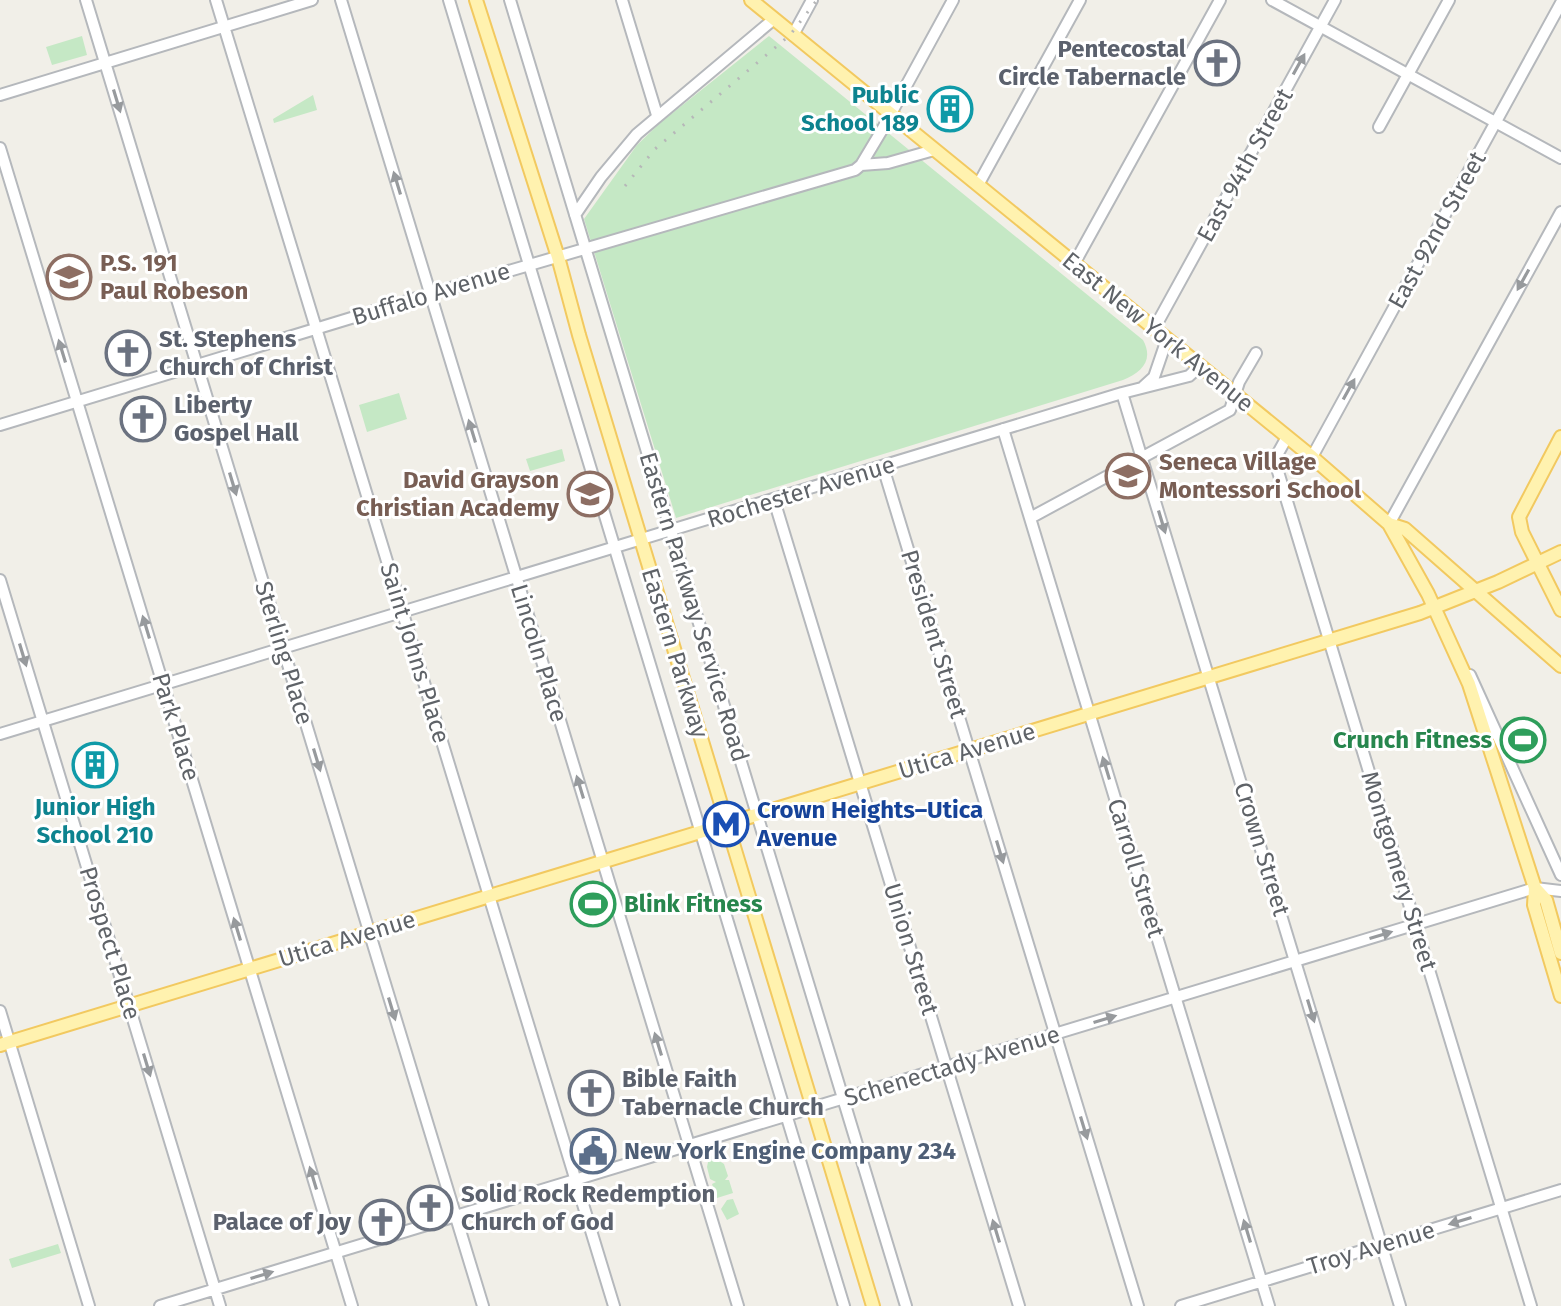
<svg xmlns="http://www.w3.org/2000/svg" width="1561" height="1306" viewBox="0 0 1561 1306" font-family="'Fira Sans',sans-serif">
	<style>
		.green { fill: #c5e8c5 }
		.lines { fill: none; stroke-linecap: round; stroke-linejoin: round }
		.minor-casing { stroke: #b5b8bc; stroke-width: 14 }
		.major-casing { stroke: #f2c960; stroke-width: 16 }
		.minor { stroke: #fff; stroke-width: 10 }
		.major { stroke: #fff2af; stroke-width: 12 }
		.rail { stroke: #b6b7b8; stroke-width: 3; stroke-dasharray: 2 10; stroke-linecap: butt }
		.oneway { fill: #979a9d }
		.labels { text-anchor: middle; stroke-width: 6; stroke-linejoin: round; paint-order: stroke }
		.worship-label { font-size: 24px; font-weight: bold; fill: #5b616d; stroke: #fff; text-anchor: start }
		.culture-label { font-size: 24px; font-weight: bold; fill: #0d838f; stroke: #fff; text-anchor: end }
		.street-label { font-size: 24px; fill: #5f6368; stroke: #fff }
		.education-label { font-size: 24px; font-weight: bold; fill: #785e54; stroke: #fff; text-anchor: start }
		.leisure-label { font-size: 24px; font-weight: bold; fill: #27864d; stroke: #fff; text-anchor: end }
		.transit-label { font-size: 24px; font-weight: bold; fill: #164399; stroke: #fff; text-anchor: start }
		.service-label { font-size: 24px; font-weight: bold; fill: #4e5e75; stroke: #fff; text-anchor: start }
	</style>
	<rect width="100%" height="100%" fill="#f1efe8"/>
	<path class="green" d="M82,36L87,55L52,65L46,47Z
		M769,36L1143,340C1154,360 1142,372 1123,380L676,518L584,219L637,145L660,123Z
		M313,95L317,110L274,123L273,119Z
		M399,393L407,419L367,432L359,405Z
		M562,449L565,461L530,471L526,459Z
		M718,1154V1160L724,1164L728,1176L725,1180H729L733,1193L717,1198L712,1184L716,1182L710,1179L707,1167L709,1157Z
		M733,1199L739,1214L727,1220L721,1209L727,1200Z
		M58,1244L61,1253L12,1268L9,1259Z"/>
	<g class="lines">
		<g class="minor-casing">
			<path id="minor" d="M86,0L483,1306
				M216,0L614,1306
				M341,0L738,1306
				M449,0L844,1306
				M510,0L906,1306
				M622,0L657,115
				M1272,0L1561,158
				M793,35L812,0
				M0,95L312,0
				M1379,127L1449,0
				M0,148L352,1306
				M861,165L888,163L934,150
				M978,185L1080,0
				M575,215L601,177L637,134L774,19
				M1074,264L1220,0
				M1154,329L1335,0
				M1143,387L1154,377L1167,339
				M1122,393L1400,1306
				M0,425L430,294L855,170L861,165L882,130L953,0
				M1003,429L1269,1306
				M1287,437L1277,455L1276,465L1531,1306
				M1312,457L1561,3
				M883,467L1138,1306
				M774,500L1019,1306
				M1030,518L1230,410L1239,382L1256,353
				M1389,524L1561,212
				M0,580L220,1306
				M1470,675L1561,875
				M0,734L1122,393L1189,376L1200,366
				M0,1011L89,1306
				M160,1306L1535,888L1561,891
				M1181,1306L1561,1190"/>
		</g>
		<g class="major-casing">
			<path id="major" d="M476,0L558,257L579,335L873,1306
				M751,0L1312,457L1389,524L1405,529L1561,666
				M1561,437L1519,517L1522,532L1561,610
				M1389,524L1428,594L1469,684L1535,888L1534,905L1561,996
				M1535,888L1546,900L1561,953
				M0,1045L1420,613L1498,582L1561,552"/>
		</g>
		<use href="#minor" class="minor"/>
		<use href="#major" class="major"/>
		<path class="rail" d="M625,186L655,149L790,35L817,0"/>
	</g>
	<defs><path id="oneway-solid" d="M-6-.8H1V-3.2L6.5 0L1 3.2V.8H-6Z" transform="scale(2)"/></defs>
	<g class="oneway">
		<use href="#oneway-solid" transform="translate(1299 64) rotate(-61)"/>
		<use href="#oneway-solid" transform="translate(117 101) rotate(73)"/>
		<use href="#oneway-solid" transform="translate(397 183) rotate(-107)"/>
		<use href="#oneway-solid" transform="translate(1523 280) rotate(119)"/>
		<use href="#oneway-solid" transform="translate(62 351) rotate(-107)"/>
		<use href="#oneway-solid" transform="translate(1349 389) rotate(-61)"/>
		<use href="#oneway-solid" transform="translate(472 431) rotate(-107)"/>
		<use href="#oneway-solid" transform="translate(233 484) rotate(73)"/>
		<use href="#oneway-solid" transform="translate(1162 522) rotate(73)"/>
		<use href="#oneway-solid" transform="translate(146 627) rotate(-107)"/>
		<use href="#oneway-solid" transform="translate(23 655) rotate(73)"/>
		<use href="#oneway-solid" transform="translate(317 760) rotate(73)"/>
		<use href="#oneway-solid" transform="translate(1106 768) rotate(-107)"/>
		<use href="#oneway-solid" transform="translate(580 787) rotate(-107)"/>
		<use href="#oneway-solid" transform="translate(1000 852) rotate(73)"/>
		<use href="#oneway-solid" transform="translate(237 929) rotate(-107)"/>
		<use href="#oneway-solid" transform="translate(1381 935) rotate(-17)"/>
		<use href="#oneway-solid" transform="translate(392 1009) rotate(73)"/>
		<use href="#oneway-solid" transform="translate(1311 1011) rotate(73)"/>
		<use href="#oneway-solid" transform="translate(1105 1019) rotate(-17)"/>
		<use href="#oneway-solid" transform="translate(658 1044) rotate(-107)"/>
		<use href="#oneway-solid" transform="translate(147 1065) rotate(73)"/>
		<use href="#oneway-solid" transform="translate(1084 1128) rotate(73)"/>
		<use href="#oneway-solid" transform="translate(313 1178) rotate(-107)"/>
		<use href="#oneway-solid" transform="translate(1460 1221) rotate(163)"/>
		<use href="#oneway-solid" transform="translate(996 1231) rotate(-107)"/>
		<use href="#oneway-solid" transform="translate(1247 1231) rotate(-107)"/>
		<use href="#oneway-solid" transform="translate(262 1275) rotate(-17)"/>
	</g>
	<defs>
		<g id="church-ring" transform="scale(2.3)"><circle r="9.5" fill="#fff" stroke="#6b7280" stroke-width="1.5"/><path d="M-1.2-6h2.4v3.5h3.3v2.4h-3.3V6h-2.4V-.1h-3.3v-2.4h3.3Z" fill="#6b7280"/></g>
		<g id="building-ring" transform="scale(2.3)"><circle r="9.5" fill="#fff" stroke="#0f9aa8" stroke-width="1.5"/><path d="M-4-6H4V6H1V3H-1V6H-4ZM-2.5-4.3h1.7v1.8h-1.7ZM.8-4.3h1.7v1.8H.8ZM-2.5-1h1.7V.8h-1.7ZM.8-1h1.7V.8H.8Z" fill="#0f9aa8"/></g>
		<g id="school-ring" transform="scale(2.3)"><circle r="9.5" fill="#fff" stroke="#8d6e63" stroke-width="1.5"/><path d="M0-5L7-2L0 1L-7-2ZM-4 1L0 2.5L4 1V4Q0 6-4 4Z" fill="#8d6e63"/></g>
		<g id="stadium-ring" transform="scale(2.3)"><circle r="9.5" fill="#fff" stroke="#2e9e5b" stroke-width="1.5"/><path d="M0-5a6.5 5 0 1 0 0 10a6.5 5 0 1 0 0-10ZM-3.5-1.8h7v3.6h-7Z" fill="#2e9e5b"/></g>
		<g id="metro-ring" transform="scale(2.3)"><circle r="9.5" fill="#fff" stroke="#1a4fb4" stroke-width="1.5"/><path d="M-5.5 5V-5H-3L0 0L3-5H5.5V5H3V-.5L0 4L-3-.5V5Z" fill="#1a4fb4"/></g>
		<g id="civic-ring" transform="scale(2.3)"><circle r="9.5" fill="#fff" stroke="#5c6f8a" stroke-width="1.5"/><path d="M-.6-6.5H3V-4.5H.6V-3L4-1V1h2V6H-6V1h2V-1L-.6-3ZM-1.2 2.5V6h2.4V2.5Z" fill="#5c6f8a"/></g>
	</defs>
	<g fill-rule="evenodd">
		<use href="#church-ring" x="1217" y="63"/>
		<use href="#building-ring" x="950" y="109"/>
		<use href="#school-ring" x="69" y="277"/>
		<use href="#church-ring" x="128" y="353"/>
		<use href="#church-ring" x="143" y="419"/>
		<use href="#school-ring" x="1128" y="476"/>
		<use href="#school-ring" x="590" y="494"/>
		<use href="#stadium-ring" x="1523" y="740"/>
		<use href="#building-ring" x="95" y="765"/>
		<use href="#metro-ring" x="726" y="824"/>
		<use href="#stadium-ring" x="593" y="904"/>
		<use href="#church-ring" x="591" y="1093"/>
		<use href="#civic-ring" x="593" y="1151"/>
		<use href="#church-ring" x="430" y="1208"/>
		<use href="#church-ring" x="382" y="1222"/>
	</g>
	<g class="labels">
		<g class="worship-label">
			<text x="1186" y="57" text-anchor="end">Pentecostal<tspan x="1186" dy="28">Circle Tabernacle</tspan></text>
			<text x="159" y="347">St. Stephens<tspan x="159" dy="28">Church of Christ</tspan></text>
			<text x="174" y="413">Liberty<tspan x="174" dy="28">Gospel Hall</tspan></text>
			<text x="622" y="1087">Bible Faith<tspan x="622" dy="28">Tabernacle Church</tspan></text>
			<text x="461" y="1202">Solid Rock Redemption<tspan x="461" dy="28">Church of God</tspan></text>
			<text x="351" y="1230" text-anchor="end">Palace of Joy</text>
		</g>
		<g class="culture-label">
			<text x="919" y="103">Public<tspan x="919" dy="28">School 189</tspan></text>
			<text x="95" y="815" text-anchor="middle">Junior High<tspan x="95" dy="28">School 210</tspan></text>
		</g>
		<g class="street-label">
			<text transform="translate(1245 165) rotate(-61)" y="8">East 94th Street</text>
			<text transform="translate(1437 230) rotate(-61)" y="8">East 92nd Street</text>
			<text transform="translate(431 294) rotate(-17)" y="8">Buffalo Avenue</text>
			<text transform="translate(1158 332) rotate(39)" y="8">East New York Avenue</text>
			<text transform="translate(801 492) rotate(-17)" y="8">Rochester Avenue</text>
			<text transform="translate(694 607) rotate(73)" y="8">Eastern Parkway Service Road</text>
			<text transform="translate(934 634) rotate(73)" y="8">President Street</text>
			<text transform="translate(284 653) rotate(73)" y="8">Sterling Place</text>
			<text transform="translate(415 653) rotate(73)" y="8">Saint Johns Place</text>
			<text transform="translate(539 653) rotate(73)" y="8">Lincoln Place</text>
			<text transform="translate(675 653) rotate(73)" y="8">Eastern Parkway</text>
			<text transform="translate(176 727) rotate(73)" y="8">Park Place</text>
			<text transform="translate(967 751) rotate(-17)" y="8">Utica Avenue</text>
			<text transform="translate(1262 849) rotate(73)" y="8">Crown Street</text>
			<text transform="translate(1136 868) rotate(73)" y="8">Carroll Street</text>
			<text transform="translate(1399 871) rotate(73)" y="8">Montgomery Street</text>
			<text transform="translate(347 939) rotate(-17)" y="8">Utica Avenue</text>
			<text transform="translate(110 943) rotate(73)" y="8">Prospect Place</text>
			<text transform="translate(911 949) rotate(73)" y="8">Union Street</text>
			<text transform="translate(952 1066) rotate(-17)" y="8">Schenectady Avenue</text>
			<text transform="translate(1371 1248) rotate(-17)" y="8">Troy Avenue</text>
		</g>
		<g class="education-label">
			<text x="100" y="271">P.S. 191<tspan x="100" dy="28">Paul Robeson</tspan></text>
			<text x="1159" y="470">Seneca Village<tspan x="1159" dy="28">Montessori School</tspan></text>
			<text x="559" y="488" text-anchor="end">David Grayson<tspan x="559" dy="28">Christian Academy</tspan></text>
		</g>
		<g class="leisure-label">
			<text x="1492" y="748">Crunch Fitness</text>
			<text x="624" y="912" text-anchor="start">Blink Fitness</text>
		</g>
		<g class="transit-label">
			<text x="757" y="818">Crown Heights–Utica<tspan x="757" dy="28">Avenue</tspan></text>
		</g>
		<g class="service-label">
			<text x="624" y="1159">New York Engine Company 234</text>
		</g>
	</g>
</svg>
